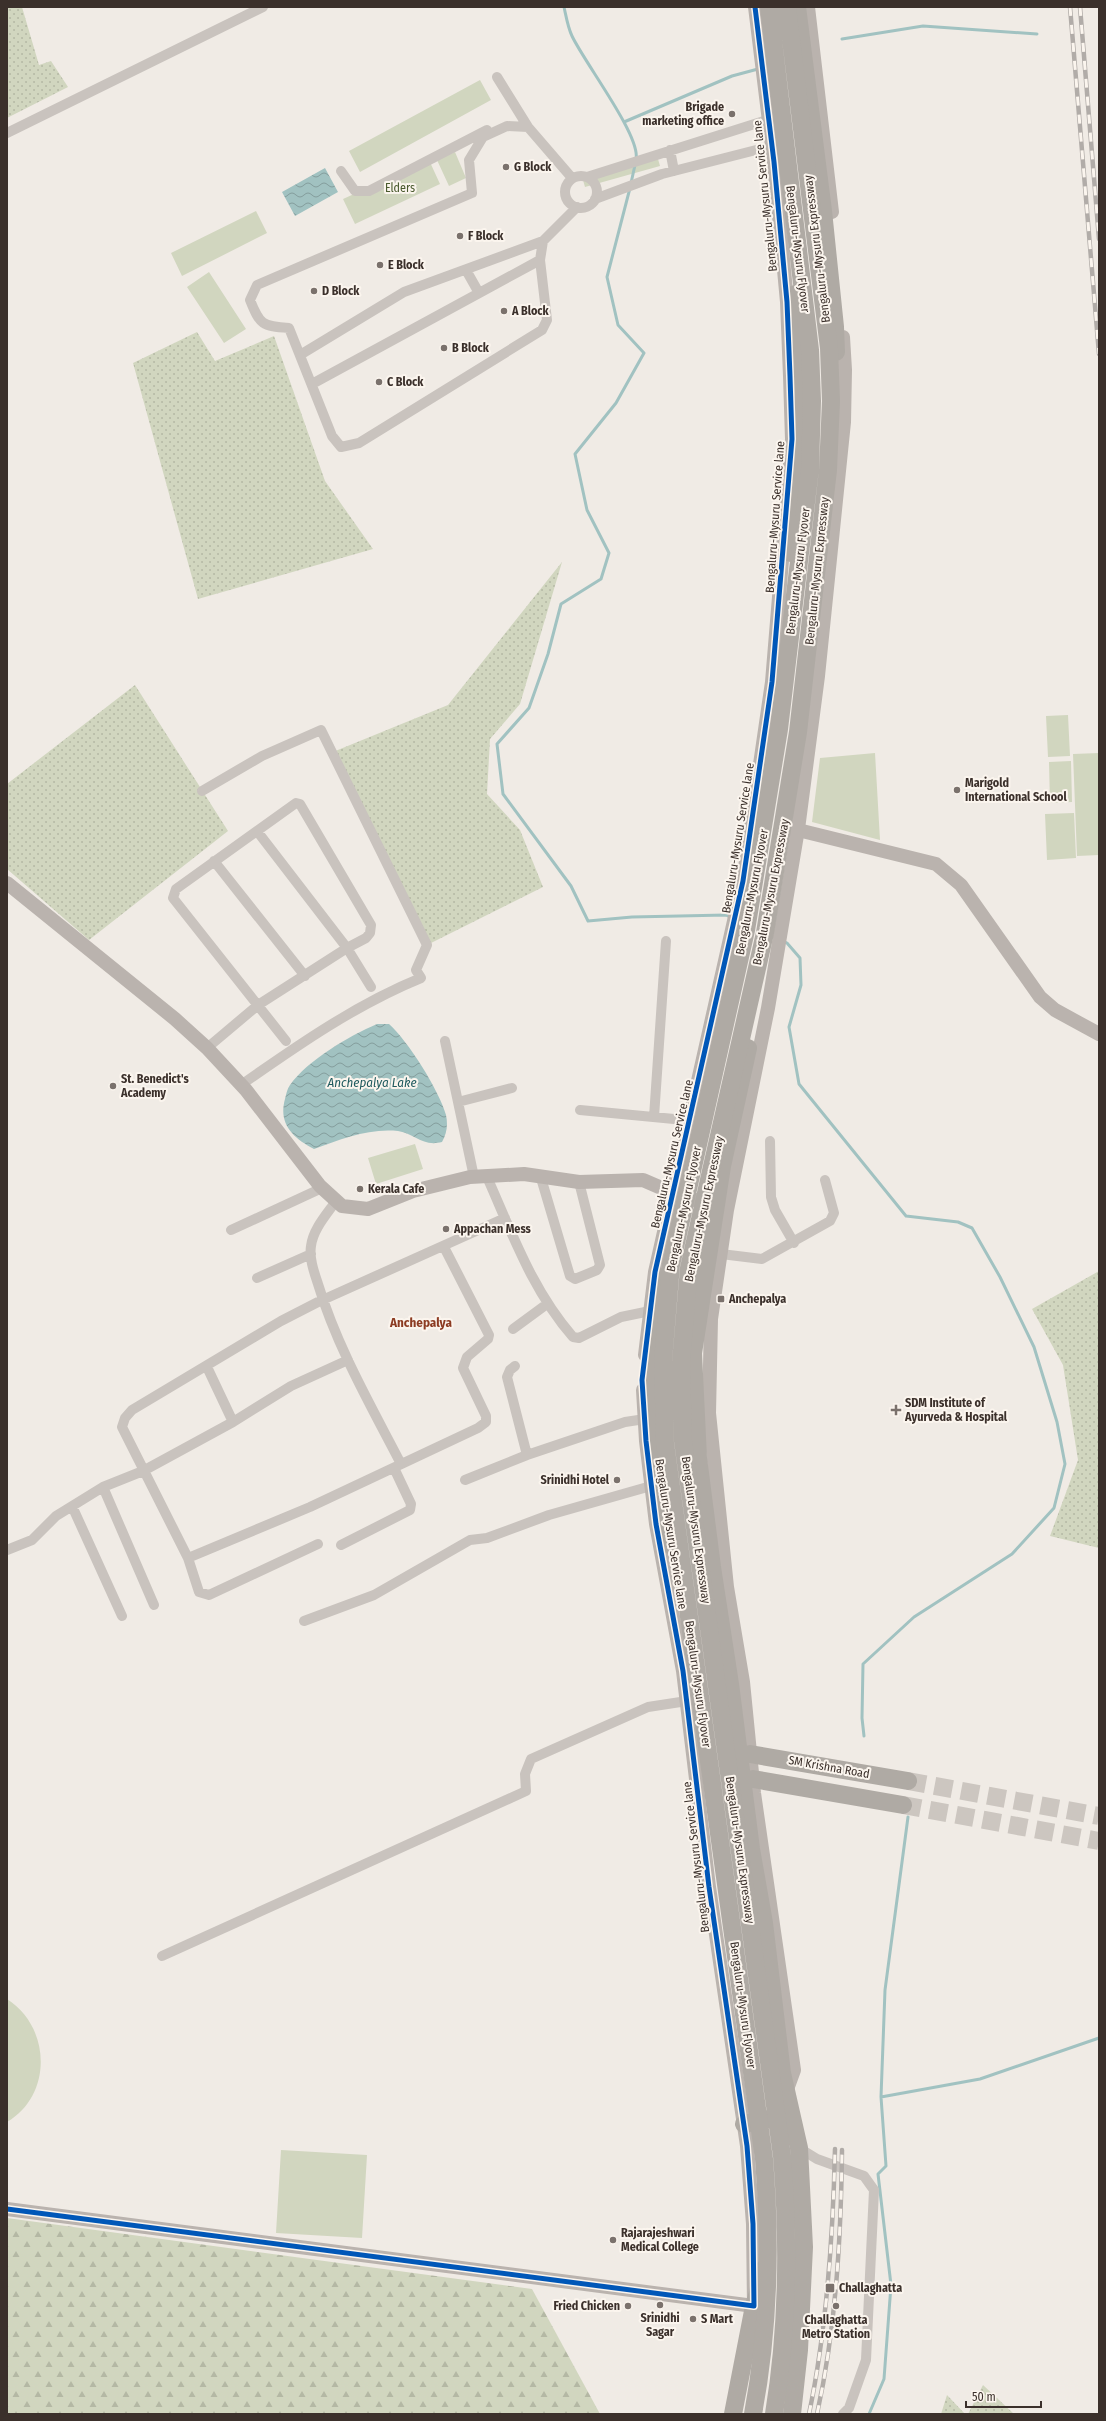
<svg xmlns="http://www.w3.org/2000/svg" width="1106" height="2421" viewBox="0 0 1106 2421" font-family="'Fira Sans Condensed',sans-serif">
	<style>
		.grass { fill: url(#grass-dots) }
		.forest { fill: url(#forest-firs) }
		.green { fill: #d1d6bf }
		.water { fill: url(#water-waves) }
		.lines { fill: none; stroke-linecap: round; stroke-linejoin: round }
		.stream { stroke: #a1c2c1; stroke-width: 3 }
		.highway-tunnel { stroke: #ccc6c0; stroke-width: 18; stroke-dasharray: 18 9; stroke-linecap: butt }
		.street { stroke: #c9c3be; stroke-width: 10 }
		.secondary { stroke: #bab3ae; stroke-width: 14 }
		.highway { stroke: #afaaa4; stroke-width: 18 }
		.rail-casing { stroke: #b1aca8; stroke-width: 4.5 }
		.rail { stroke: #fbf5ee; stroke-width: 3; stroke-dasharray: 9; stroke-linecap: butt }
		.highway-bridge { stroke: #afaaa4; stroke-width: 18 }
		.cycleway-casing { stroke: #fbf5ee; stroke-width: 8 }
		.cycleway { stroke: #0057b8; stroke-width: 5 }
		.poi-dot { fill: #7a716c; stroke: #fbf5ee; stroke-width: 1.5 }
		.labels { text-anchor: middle; stroke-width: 4; stroke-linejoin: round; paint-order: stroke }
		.poi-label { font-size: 12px; font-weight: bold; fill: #3b302b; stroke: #fbf5ee; text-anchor: start }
		.park-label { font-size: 12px; fill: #4a5a2e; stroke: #fbf5ee }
		.street-label { font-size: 12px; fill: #3b302b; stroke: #fbf5ee }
		.water-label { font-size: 13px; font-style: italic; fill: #1f5a5e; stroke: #fbf5ee }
		.neighbourhood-label { font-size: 13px; font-weight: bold; fill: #8c3b22; stroke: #fbf5ee }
	</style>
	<defs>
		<pattern id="grass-dots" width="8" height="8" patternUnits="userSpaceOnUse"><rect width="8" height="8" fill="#d1d6bf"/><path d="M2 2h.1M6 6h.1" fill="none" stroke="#b4b8a4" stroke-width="1.8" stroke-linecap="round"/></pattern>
		<pattern id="forest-firs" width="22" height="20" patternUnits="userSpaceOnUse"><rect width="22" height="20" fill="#d1d6bf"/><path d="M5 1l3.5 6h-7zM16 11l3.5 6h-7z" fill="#b4b8a4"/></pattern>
		<pattern id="water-waves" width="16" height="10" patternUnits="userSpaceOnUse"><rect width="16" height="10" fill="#a1c2c1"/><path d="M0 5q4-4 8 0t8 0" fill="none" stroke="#849e9d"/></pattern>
	</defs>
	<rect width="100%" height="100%" fill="#f0ebe5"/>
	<path class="grass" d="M7,7H22L39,65L51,61L68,87L7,118Z
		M197,332L215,361L274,336L325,481L373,549L198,599L133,363Z
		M562,562L520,704L490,739L487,794L520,830L543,887L429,944L328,754L448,705Z
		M135,685L228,831L89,940L7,869V784Z
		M1099,1271V1548L1050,1536L1078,1460L1063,1365L1032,1309Z
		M983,2385L1014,2414H968Z
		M947,2395L965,2414H941Z"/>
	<path class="forest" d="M7,2218L532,2289L600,2414H7Z"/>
	<path class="green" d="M480,80L491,100L360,172L349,151Z
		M455,152L466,178L449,186L437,160Z
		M658,159L660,166L585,187L583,180Z
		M429,160L440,184L355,224L343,199Z
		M256,211L267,233L182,276L171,253Z
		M209,272L246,329L224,343L187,287Z
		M1068,715L1070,756L1048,757L1046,716Z
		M875,753L880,840L812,822L820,758Z
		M1099,753V855L1077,856L1073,754Z
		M1071,761L1072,802L1050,803L1049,762Z
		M1074,813L1076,858L1047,860L1045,814Z
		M415,1144L423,1169L376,1184L368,1158Z
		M7,1999C51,2027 53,2095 7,2122Z
		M281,2150L367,2155L362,2238L276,2233Z"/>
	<path class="water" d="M325,168L338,192L295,216L282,192Z
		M377,1024H389C408,1041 439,1090 446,1115C448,1125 447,1133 442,1142C422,1147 416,1134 398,1131C369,1128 341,1139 314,1149C293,1138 278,1124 285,1099C286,1095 287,1089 290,1085C308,1060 349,1036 377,1024Z"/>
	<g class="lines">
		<path class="stream" d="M564,7C566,16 568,28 572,36C584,62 641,136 636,159
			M842,39L923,26L1037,34
			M624,122L732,76L758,69
			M631,183L635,165
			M630,188L607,277L618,325L644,353L616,403L575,454L587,510L609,553L601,579L561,604L548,654L529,708L497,744L503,794L571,886L588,921L632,917L726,915L730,917
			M783,941L787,943L800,958L801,985L789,1027L799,1084L906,1216L958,1222L972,1228L1000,1277L1034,1347L1057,1422L1065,1464L1054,1508L1012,1554L914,1617L863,1664L862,1718L864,1736
			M908,1817L885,1990L881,2097L980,2079L1099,2038
			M869,2414L884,2379L891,2285L878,2174L886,2166L881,2097"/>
		<path class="highway-tunnel" d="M908,1781L1099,1816
			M903,1805L1099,1841"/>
		<path class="street" d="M497,77L528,127L572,178
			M528,127L507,126L483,137L469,160L472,193L257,285L250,300C260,325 262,326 289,328L332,436L341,447L359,443L542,330L547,320L540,260L543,241L577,207
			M7,133L263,7
			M670,150L674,171
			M341,171L355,191H369L487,130
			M565 192a16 16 0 1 1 32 0a16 16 0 1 1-32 0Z
			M587,177L767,120
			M595,199L662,174L760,149L771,148
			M466,270L479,293
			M300,355L404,292L543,241
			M312,384L540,260
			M202,791L262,756L321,730L427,945L416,970L421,978C357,1004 298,1045 241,1085
			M257,831L347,948L371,987
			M214,861L305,976
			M445,1041L474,1177
			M207,1048L258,1005L347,948L366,938L370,933L371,925L300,804L296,803L176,889L173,898L286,1041
			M458,1102L512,1088
			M580,1110L695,1121
			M654,1117L666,941
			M770,1141L771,1197L775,1210L794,1243
			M487,1177C512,1233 532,1290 573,1337L579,1338L621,1317L650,1311
			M541,1178L570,1276L575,1279L597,1270L600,1265L579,1182
			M336,1201C327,1214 313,1229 311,1246C309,1258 314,1272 318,1284C337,1347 371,1406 401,1464
			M231,1230L322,1188
			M721,1254L762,1259L830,1221L834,1213L825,1180
			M257,1278L311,1254
			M513,1329L547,1304
			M515,1366L510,1370L507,1377L527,1455
			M207,1367L233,1422
			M465,1480L527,1455L625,1422L645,1419
			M103,1487L154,1605
			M72,1506L122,1616
			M318,1544L209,1595L199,1592L188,1558L122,1427L125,1418L132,1410L281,1321L318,1302L505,1218
			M341,1545L410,1510L411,1504L394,1468
			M7,1550L32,1540L56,1516L103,1487L143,1471L233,1422L291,1386L348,1360
			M188,1558L310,1507L478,1428L486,1422V1416L463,1368L467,1357L488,1339L489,1335L444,1247
			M304,1621L374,1595L470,1540L487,1538L549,1515L651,1486
			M162,1956L526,1791L525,1774L531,1759L648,1707L687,1701
			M799,2148L817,2159L864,2176L874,2190L866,2360L849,2408L843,2414"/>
		<path class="secondary" d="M808,7L832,212
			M790,828L936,864L961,885L1040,997L1055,1010L1099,1034
			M7,883L175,1019L207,1048L246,1090L320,1186L342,1206L368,1209L413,1191L470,1177L524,1174L579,1182L643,1180L673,1193L714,1206
			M645,1355L655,1272L743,881L772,682L792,439L790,376L787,302L774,162L755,7
			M786,2092L794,2070L754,1793L743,1682L727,1587L709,1413L711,1319L727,1210L768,1008L798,829L818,676L844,422L845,370L843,337
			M7,2209L754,2306L753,2224L747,2146L709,1887L683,1671L656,1524L646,1441L643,1390"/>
		<path class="highway" d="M797,7L823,211L835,327L836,352
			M791,553L802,432V378L795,294
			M748,1048L722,1166L693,1353L698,1458L712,1567L730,1684L751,1849L764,1923L782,2073L799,2148L804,2247L799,2350L792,2414
			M663,1277L650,1379L661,1484L670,1545
			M750,1754L908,1781
			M753,1779L903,1805
			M744,2124L774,2118
			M733,2414L754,2306L762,2279V2270"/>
		<g class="rail-casing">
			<path id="rail" d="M1070,7L1099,354
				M1080,7L1099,239
				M809,2414C827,2328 833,2237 835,2149
				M817,2414C836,2328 841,2238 842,2150"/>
		</g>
		<use href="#rail" class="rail"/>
		<path class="highway-bridge" d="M753,2414C769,2329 771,2245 764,2159L665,1443L663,1361L671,1265L746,930L779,729L810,469L812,401L810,350L769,7
			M774,2414C788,2329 789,2243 782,2156L683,1441L681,1362L689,1268L765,933L798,732L828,470L831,401L829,348L787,7"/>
		<g class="cycleway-casing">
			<path id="cycleway" d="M7,2209L754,2306L753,2224L747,2146L709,1887L683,1671L656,1524L646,1441L642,1380L655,1272L743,881L772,682L792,439L790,376L787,302L774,162L755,7"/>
		</g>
		<use href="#cycleway" class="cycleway"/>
	</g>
	<g class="poi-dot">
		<circle cx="732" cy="114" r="4"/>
		<circle cx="506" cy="167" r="4"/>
		<circle cx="460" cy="236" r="4"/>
		<circle cx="380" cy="265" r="4"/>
		<circle cx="314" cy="291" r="4"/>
		<circle cx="504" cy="311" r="4"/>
		<circle cx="444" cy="348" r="4"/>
		<circle cx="379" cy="382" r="4"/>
		<circle cx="957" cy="790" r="4"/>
		<circle cx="113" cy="1086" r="4"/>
		<circle cx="360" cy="1189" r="4"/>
		<circle cx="446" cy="1229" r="4"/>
		<rect x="717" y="1295" width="8" height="8" rx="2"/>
		<path d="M894 1404h4v4h4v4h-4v4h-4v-4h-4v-4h4z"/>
		<circle cx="617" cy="1480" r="4"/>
		<circle cx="613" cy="2240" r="4"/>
		<rect x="825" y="2283" width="10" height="10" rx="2"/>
		<circle cx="660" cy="2305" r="4"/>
		<circle cx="628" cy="2306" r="4"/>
		<circle cx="836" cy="2306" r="4"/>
		<circle cx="693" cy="2319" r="4"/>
	</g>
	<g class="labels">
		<g class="poi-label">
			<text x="724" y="111" text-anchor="end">Brigade<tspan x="724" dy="14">marketing office</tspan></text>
			<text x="514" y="171">G Block</text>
			<text x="468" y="240">F Block</text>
			<text x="388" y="269">E Block</text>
			<text x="322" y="295">D Block</text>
			<text x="512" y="315">A Block</text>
			<text x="452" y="352">B Block</text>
			<text x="387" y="386">C Block</text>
			<text x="965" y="787">Marigold<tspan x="965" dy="14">International School</tspan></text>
			<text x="121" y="1083">St. Benedict's<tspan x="121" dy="14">Academy</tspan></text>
			<text x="368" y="1193">Kerala Cafe</text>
			<text x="454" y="1233">Appachan Mess</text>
			<text x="729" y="1303">Anchepalya</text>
			<text x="905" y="1407">SDM Institute of<tspan x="905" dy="14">Ayurveda &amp; Hospital</tspan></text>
			<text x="609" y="1484" text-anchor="end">Srinidhi Hotel</text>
			<text x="621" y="2237">Rajarajeshwari<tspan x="621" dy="14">Medical College</tspan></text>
			<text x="839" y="2292">Challaghatta</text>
			<text x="620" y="2310" text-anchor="end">Fried Chicken</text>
			<text x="660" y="2322" text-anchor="middle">Srinidhi<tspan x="660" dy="14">Sagar</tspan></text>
			<text x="701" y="2323">S Mart</text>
			<text x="836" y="2324" text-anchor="middle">Challaghatta<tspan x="836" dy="14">Metro Station</tspan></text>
		</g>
		<g class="park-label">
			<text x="400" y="192">Elders</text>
		</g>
		<g class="street-label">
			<text transform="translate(765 196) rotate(-96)" y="4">Bengaluru-Mysuru Service lane</text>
			<text transform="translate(798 249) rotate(83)" y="4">Bengaluru-Mysuru Flyover</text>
			<text transform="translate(817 249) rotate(-97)" y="4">Bengaluru-Mysuru Expressway</text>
			<text transform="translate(775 517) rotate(-86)" y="4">Bengaluru-Mysuru Service lane</text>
			<text transform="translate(798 571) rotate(-83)" y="4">Bengaluru-Mysuru Flyover</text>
			<text transform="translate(817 571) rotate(-84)" y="4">Bengaluru-Mysuru Expressway</text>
			<text transform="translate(738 838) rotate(-81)" y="4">Bengaluru-Mysuru Service lane</text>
			<text transform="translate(752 892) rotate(-79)" y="4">Bengaluru-Mysuru Flyover</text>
			<text transform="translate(771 892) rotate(-79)" y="4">Bengaluru-Mysuru Expressway</text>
			<text transform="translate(672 1154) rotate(-77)" y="4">Bengaluru-Mysuru Service lane</text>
			<text transform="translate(684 1209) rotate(-78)" y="4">Bengaluru-Mysuru Flyover</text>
			<text transform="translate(704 1209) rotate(-78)" y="4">Bengaluru-Mysuru Expressway</text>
			<text transform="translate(696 1530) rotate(82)" y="4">Bengaluru-Mysuru Expressway</text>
			<text transform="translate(671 1534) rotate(81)" y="4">Bengaluru-Mysuru Service lane</text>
			<text transform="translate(698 1684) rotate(82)" y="4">Bengaluru-Mysuru Flyover</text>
			<text transform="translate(829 1767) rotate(10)" y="4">SM Krishna Road</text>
			<text transform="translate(740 1850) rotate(82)" y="4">Bengaluru-Mysuru Expressway</text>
			<text transform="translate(696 1857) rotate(-97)" y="4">Bengaluru-Mysuru Service lane</text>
			<text transform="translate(743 2005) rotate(82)" y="4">Bengaluru-Mysuru Flyover</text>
		</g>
		<g class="water-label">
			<text x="372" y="1087">Anchepalya Lake</text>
		</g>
		<g class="neighbourhood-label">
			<text x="421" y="1327">Anchepalya</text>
		</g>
	</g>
	<rect width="1106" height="2421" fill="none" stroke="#3b302b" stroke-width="16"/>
	<path d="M966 2401v6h75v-6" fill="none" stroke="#3b302b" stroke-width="2"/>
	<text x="972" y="2401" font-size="12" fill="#3b302b" stroke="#fbf5ee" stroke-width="3" paint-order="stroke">50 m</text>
</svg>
